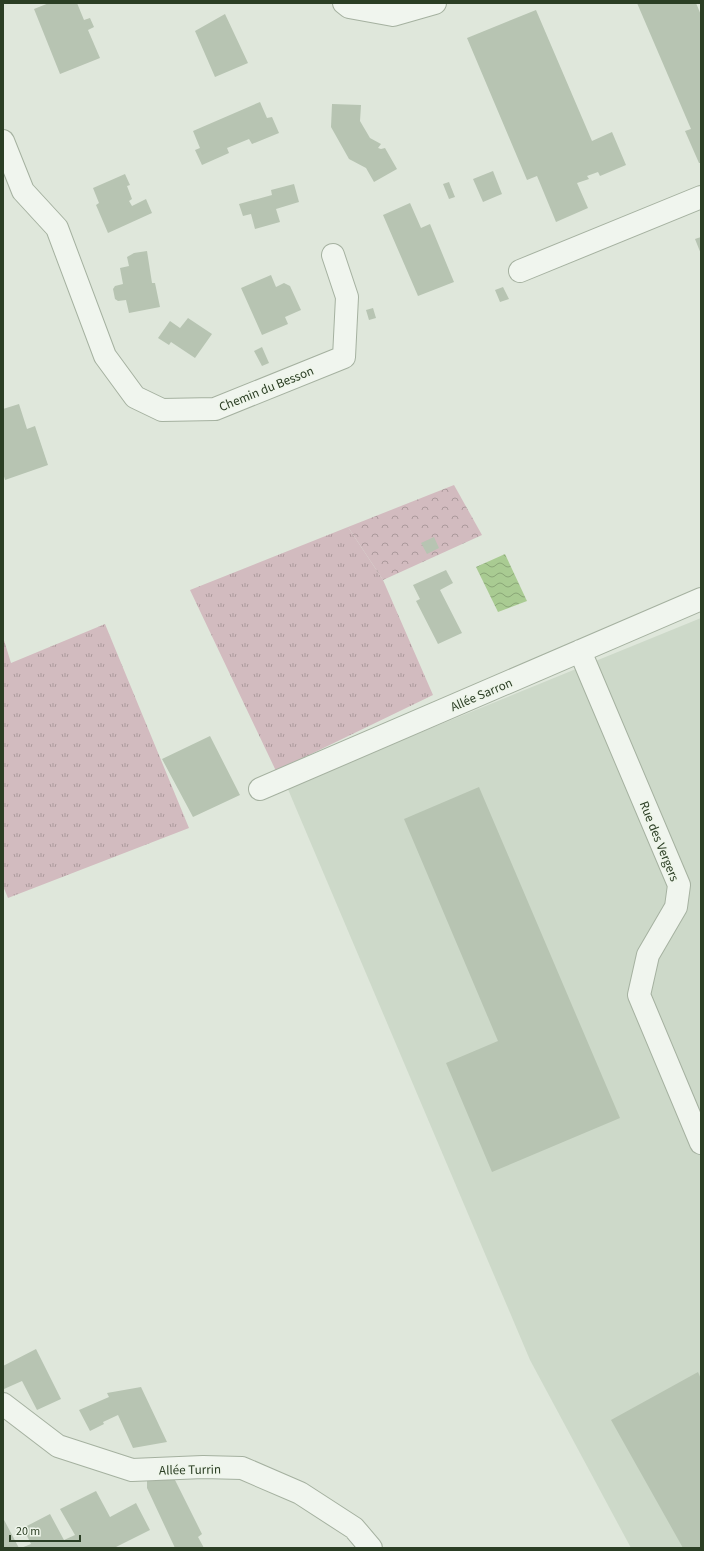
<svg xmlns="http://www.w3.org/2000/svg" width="704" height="1551" viewBox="0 0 704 1551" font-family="'Source Sans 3',sans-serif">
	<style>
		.built { fill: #cdd9c9 }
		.grass { fill: url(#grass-tufts) }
		.forest { fill: url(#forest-crowns) }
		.water { fill: url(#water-waves) }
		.building { fill: #b7c4b2 }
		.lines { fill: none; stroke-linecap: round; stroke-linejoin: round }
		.minor-casing { stroke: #a5b1a0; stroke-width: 24 }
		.minor { stroke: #f0f5ee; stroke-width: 22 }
		.labels { text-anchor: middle; stroke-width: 3; stroke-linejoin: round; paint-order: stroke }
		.street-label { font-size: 13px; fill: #2b3e24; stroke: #eef5ea }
	</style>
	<defs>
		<pattern id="grass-tufts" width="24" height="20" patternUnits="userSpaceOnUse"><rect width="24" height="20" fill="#d2bbbf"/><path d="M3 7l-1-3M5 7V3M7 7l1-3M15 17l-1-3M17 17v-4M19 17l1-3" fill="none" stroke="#ab999b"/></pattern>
		<pattern id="forest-crowns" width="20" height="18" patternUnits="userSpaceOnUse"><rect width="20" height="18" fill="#d2bbbf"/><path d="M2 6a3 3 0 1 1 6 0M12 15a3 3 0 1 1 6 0" fill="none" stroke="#ab999b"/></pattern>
		<pattern id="water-waves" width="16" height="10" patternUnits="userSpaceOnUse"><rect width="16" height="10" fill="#a9cb92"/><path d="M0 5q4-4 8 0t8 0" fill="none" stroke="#8aa677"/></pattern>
	</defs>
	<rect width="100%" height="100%" fill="#dfe7db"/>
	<path class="built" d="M701,618V1548H631L530,1360L287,787Z"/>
	<path class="grass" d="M348,527L383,580L433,695L276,771L190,590Z
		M105,624L189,828L8,898L3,886V637L11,663Z"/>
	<path class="forest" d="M454,485L482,535L383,580L348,527Z"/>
	<path class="water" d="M505,554L527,601L498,612L476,567Z"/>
	<path class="building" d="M49,3H77L84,20L90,18L94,27L88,30L100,58L60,74L34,9Z
		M637,3H696L701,15V163H699L685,131L691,129Z
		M536,10L592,141L612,132L626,165L600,176L598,172L587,176L589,179L577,183L588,208L556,222L537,176L527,180L467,38Z
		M225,14L248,63L215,77L195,31Z
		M260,102L267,118L272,117L279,133L252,144L249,139L227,148L229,153L202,165L195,150L200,148L193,131Z
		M332,104L361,105L360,121L370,138L381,144L378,148L381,149L385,148L397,169L374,182L366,168L349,159L331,127Z
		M493,171L502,194L483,202L473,179Z
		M125,174L130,185L127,186L132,199L129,201L132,206L146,199L152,213L108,233L96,205L99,203L93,188Z
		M449,182L455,197L449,199L443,184Z
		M294,184L299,202L276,209L280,222L255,229L251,214L243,216L239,204L272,195L271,190Z
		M410,203L421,228L430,224L454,282L418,296L383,215Z
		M701,237V254L695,239Z
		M147,251L152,283H155L160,307L129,313L126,300L118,301L115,299L113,289L115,286L123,284L120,268L129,266L127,257L134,253Z
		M271,275L276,287L284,283L290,286L301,310L285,317L288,324L262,335L241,288Z
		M503,287L509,299L500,302L495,290Z
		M373,308L376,318L369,320L366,310Z
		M188,318L212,334L195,358L171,342L169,345L158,338L170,321L180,328Z
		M262,347L269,363L262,366L254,351Z
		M19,404L27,429L35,426L48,465L5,480L3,473V409Z
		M434,537L439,548L427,554L421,543Z
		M446,570L453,583L440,590L462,633L438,644L416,601L420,599L413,585Z
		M210,736L240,795L193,817L162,759Z
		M479,787L620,1118L492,1172L446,1063L498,1041L404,819Z
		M36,1349L61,1399L37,1410L22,1381L4,1389L3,1388V1366Z
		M698,1372L701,1379V1548H683L611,1420Z
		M141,1387L167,1442L133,1448L118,1415L103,1422L104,1424L90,1431L79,1410L109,1397L107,1393Z
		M173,1476L202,1534L198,1537L204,1548H175L147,1488V1481Z
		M96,1491L110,1517L136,1503L150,1530L114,1548H21L31,1544L23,1528L50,1514L64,1540L75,1535L60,1509Z
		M3,1518L19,1548H3Z"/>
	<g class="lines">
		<g class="minor-casing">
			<path id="minor" d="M344,3L349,7L393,15L435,3
				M3,141L23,191L57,228L105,356L135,397L162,410L215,409L344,357L347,297L333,255
				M520,271L701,197
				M580,651L679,885L676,907L648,955L639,995L701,1143
				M260,789L701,599
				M3,1404L58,1446L132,1470L203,1467L242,1468L300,1493L354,1528L371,1548"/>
		</g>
		<use href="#minor" class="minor"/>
	</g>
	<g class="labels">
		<g class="street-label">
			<text transform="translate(266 388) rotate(-22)" y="5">Chemin du Besson</text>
			<text transform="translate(481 694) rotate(-23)" y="5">Allée Sarron</text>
			<text transform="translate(660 841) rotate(68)" y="5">Rue des Vergers</text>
			<text transform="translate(190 1469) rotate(-1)" y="5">Allée Turrin</text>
		</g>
	</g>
	<rect width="704" height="1551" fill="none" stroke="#2b3e24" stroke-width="8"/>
	<path d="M10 1535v6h70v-6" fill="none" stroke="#2b3e24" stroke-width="2"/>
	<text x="16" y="1535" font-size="12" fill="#2b3e24" stroke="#eef5ea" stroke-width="3" paint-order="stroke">20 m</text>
</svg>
